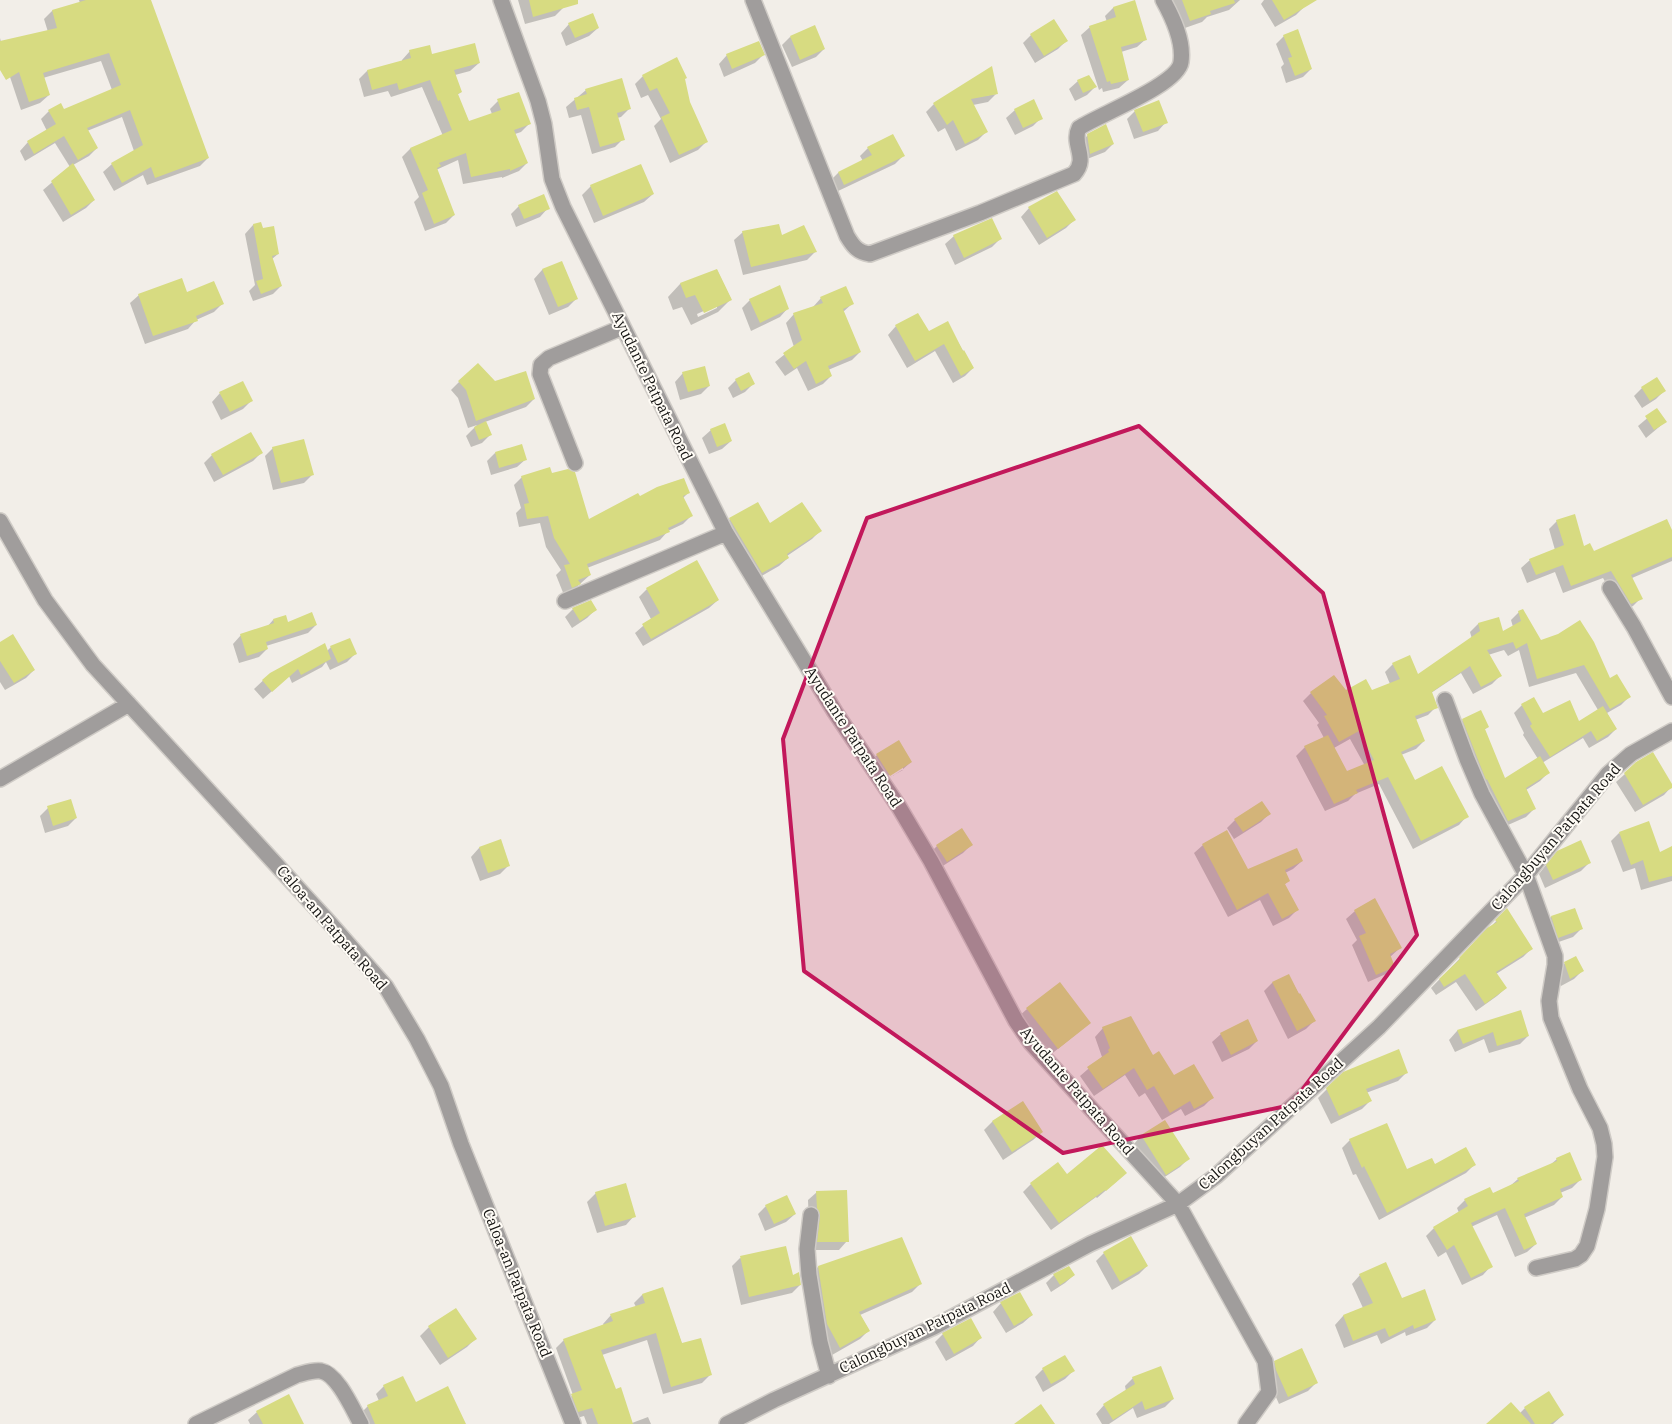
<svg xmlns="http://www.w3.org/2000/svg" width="1672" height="1424" viewBox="0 0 1672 1424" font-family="'IBM Plex Serif',serif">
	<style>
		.shadow { fill: #0003; fill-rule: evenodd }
		.building { fill: #d7db81 }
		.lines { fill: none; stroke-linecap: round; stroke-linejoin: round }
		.minor-casing { stroke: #cfcbc6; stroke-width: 18 }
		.minor { stroke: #a09d9c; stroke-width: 15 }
		.marked { fill: #c2185b; fill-opacity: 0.2; stroke: #c2185b; stroke-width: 4; stroke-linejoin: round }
		.labels { text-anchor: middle; stroke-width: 4; stroke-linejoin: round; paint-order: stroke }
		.street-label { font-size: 15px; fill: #151412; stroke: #fffcf6 }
	</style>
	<rect width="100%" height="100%" fill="#f2eee8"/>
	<path class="shadow" d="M79,0H150L208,158L200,166L147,185L143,175L114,191L103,172L112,164L134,151L122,117L87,131L97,148L89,156L73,165L94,200L86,208L63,222L43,190L70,167L55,143L25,161L20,151L28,142L47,131L41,119L49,111L64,110L112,90L101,61L43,78L49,95L40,103L21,110L10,77L0,63V38L1,42L48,32L44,19L52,11L80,3Z
		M518,0H561L563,8L555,16L525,24Z
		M1164,0H1240L1229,10L1207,17L1202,22L1182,29Z
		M1264,0H1300L1304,7L1296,15L1275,27L1261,4Z
		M1134,2L1146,39L1137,47L1121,52L1128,80L1119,88L1103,92L1102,88L1099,90L1081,35L1090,27L1107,22L1105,16L1113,8Z
		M569,24L598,28L589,36L566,46L561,33Z
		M1031,35L1066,41L1058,49L1035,63L1023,43Z
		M1284,36L1311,69L1303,77L1286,83L1281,67L1284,64L1276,44Z
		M790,37L824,49L816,57L792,67L782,45Z
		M410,51L479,63L470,71L455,75L461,92L457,95L469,122L492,114L490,109L498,101L529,124L521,132L515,134L527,163L519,171L502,178V177L463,184L458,160L436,170L454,215L446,223L425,231L414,202L419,197L402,157L410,149L443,136L422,87L391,97L388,91L364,97L359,79L367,71L402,62V60Z
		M727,55H763L755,63L724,77L719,64Z
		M643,76L684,79L689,103L706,142L698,150L670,163L654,126L661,119L648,95L641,98L635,84Z
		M1078,81L1095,87L1087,95L1075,101L1069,89Z
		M586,90L629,109L621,117L617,118L623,139L615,147L592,154L581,115L569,118L566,107Z
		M996,94L988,102L973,105L986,132L978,140L956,151L945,128L938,132L926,112L934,104Z
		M1015,110L1041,118L1033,126L1015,135L1006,118Z
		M1135,111L1166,122L1158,131L1134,139L1127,119Z
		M1088,135L1113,144L1105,152L1082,161L1079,144Z
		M868,148L903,156L895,164L836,192L830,181L838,173L863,161L860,156Z
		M640,165L653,194L644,202L594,223L582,195L591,186Z
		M519,206L548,208L540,217L516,227L511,214Z
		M1029,208L1074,220L1066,228L1039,245L1021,217Z
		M991,220L1000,239L992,247L955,265L945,244L954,236Z
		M260,224L278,254L272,259L281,286L273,294L253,301L249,291L255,285L245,234L253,225Z
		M743,232L781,237L815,252L807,260L743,275L734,240Z
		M562,263L577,298L568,307L549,315L534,279L542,270Z
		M717,270L731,299L718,312L691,325L682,307L673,310L668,297L680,284ZM717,305V308L698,317L697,314Z
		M187,294L222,304L214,312L196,320L188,329L145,344L130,303L139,295Z
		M821,298L853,303L843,312L860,352L852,360L828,370L831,376L823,384L808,391L797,368L785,376L775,362L794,347L786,323L794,314L813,307Z
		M750,300L788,308L780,317L751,331L742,308Z
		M947,323L973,368L965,376L953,383L935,351L907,368L888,335L896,326L928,333Z
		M683,373L709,386L701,394L680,400L675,382Z
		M736,380L753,384L745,392L733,398L728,388Z
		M459,382L495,383L534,399L526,407L485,422L490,435L482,443L471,447L466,436L477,425L468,428L458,398L451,390Z
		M1642,388L1664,391L1656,399L1642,408L1634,396Z
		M220,393L251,401L243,409L221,420L212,402Z
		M1657,410L1665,422L1646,438L1638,426Z
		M711,430L731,441L722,449L709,454L702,438Z
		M273,448L312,475L304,483L273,490L265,456Z
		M261,453L253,461L214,482L204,463L212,455Z
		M495,453L526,459L517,467L491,475L487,461Z
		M551,475L588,521L639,498L688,493L683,498L691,516L683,524L668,531L660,540L587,568L590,575L571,592L564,595L556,575L561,570L546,547L540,523L519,527L516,513L521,508L514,485L522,477Z
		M730,519L769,525L820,531L812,539L787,556L788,558L779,566L753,581L722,527Z
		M1557,521L1583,548L1593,553L1672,533V561L1632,578L1641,598L1633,606L1622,612L1603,578L1563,593L1555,572L1527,583L1521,568L1530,560L1555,550L1549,529Z
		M647,589L718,600L709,608L643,646L635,633L651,619L639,597Z
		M573,609H596L587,618L572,628L565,617Z
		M1519,612L1540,642L1559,635L1629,697L1621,705L1607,713L1616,729L1608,737L1589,748L1583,738L1542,763L1548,773L1540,781L1526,790L1534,809L1526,817L1499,829L1454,728L1463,720L1488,727L1484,730L1505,780L1538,759L1523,735L1524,733L1514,713L1522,705L1542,715L1579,722L1598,710L1576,673L1529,687L1519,650L1508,656L1504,650L1488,655L1500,676L1492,684L1473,694L1461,673L1431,693L1436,707L1428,715L1415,720L1424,741L1416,749L1401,755L1415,781L1467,816L1459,825L1413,849L1379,784L1355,794L1348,801L1325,811L1296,756L1305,747L1324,738L1317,725L1319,723L1303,701L1311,693L1372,691L1390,684L1385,672L1393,664L1418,676L1472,639L1470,632L1478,624L1498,618L1502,633L1513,627L1511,620ZM1350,739L1365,766L1347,773L1334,748Z
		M273,620L288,624L316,625L308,633L266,646L267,649L259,657L239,663L233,644L241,635L267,627Z
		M0,643L34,670L26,678L5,690L0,682Z
		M331,647L355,654L347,662L330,670L326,662L322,667L292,683L289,676L263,699L254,689L270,674L327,651Z
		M877,755L911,762L902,770L881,783L869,763ZM903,767V770L885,780L884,778Z
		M1625,774L1672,786L1664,795L1635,812L1616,782Z
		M48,808L76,818L68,826L45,833L40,816Z
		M1269,814L1261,822L1234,839L1227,828L1235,820Z
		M1619,833L1659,854L1672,847V881L1641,890L1635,868L1623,872L1611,841Z
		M500,841L509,865L500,874L480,881L471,857L479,848Z
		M971,845L963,853L938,869L929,854L937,846Z
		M1203,845L1247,871L1302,861L1293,869L1285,873L1288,881L1284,885L1297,910L1289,918L1273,926L1260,900L1228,917L1194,853Z
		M1549,861L1589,863L1581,871L1545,888L1539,874Z
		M1575,909L1581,929L1573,937L1550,945L1543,925L1551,917Z
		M1507,910L1531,949L1523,957L1496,974L1506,988L1497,996L1476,1011L1456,982L1436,995L1431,988Z
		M1355,911L1400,948L1390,957L1394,966L1386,974L1368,982L1352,945L1357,940L1346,919Z
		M1565,963L1582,971L1574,979L1561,986L1557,972Z
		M1289,976L1314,1021L1306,1029L1288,1039L1264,991L1272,983Z
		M1027,1009L1090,1023L1049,1056L1018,1017Z
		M1520,1012L1528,1036L1520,1044L1489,1053L1484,1039L1455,1052L1449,1040L1457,1031Z
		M1103,1028L1153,1056L1174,1077L1212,1098L1204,1106L1185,1116L1181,1109L1162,1120L1145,1093L1139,1097L1125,1075L1094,1096L1080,1076L1102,1057L1095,1037Z
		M1221,1034L1257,1041L1249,1049L1222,1062L1212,1042Z
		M1407,1072L1398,1081L1366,1093L1370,1101L1362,1109L1331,1124L1318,1098L1327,1089Z
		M1022,1103L1042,1132L1033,1140L1003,1160L984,1130L992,1122Z
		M1164,1122L1188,1159L1180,1167L1157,1182L1133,1145L1141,1136Z
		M1350,1140L1406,1171L1434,1166L1474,1165L1466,1173L1379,1220L1356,1174L1353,1175L1342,1148Z
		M1557,1159L1580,1180L1572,1188L1560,1193L1562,1197L1554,1205L1524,1218L1536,1244L1527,1252L1515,1257L1497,1215L1471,1227L1491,1266L1483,1275L1462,1285L1446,1252L1438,1257L1426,1236L1434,1228L1459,1213L1457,1208L1465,1200L1493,1195L1510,1186L1518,1179L1550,1165Z
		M1067,1176L1117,1181L1097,1198L1096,1197L1051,1230L1023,1192L1031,1184Z
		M817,1192L847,1241L839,1250H810L808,1200Z
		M596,1193L634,1216L626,1225L597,1233L587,1202Z
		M766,1206L795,1214L786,1222L765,1231L758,1214Z
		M1104,1253L1147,1266L1139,1274L1112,1290L1096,1261Z
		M740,1258L792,1276L800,1285L792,1293L741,1305L732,1266Z
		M818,1267L921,1283L912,1292L860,1315L869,1330L860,1339L832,1355L819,1333L810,1275Z
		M1069,1267L1074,1275L1065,1283L1051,1292L1046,1283L1054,1275Z
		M1360,1275L1402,1299L1435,1320L1427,1328L1406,1336L1405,1332L1381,1344L1377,1335L1344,1348L1335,1325L1343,1316L1363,1308L1352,1284Z
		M662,1288L682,1344L710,1375L702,1383L663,1394L647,1340L602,1355L615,1390L632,1423L648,1417L651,1424H587L584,1416L570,1420L563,1403L573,1395L556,1348L564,1340L604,1326L603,1324L611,1315L636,1307L634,1303L642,1295Z
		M1001,1303L1032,1315L1023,1323L1006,1333L993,1312Z
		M456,1310L475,1339L467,1347L440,1365L420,1336L429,1327Z
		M943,1334L981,1337L973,1346L946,1361L935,1342Z
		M1275,1362L1316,1383L1308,1391L1279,1404L1268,1379L1267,1370Z
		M1043,1369L1073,1371L1065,1379L1043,1392L1035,1377Z
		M1133,1378L1173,1399L1165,1407L1137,1418L1133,1408L1109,1424H1102L1096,1414L1104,1405L1126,1391L1125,1386Z
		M384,1386L415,1403L464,1424H364L360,1414L368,1406L379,1401L376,1394Z
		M1525,1408L1563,1415L1553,1424H1488L1520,1413Z
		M257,1412L303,1424H250L248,1420Z"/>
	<path class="building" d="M86,0H151L209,158L155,178L151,167L122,183L111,163L143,145L130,110L87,128L98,148L78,160L64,136L34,154L27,141L56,124L48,110L61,103L64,109L121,85L109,53L43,73L50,95L29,102L19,72L6,80L0,70V41L57,28L52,10Z
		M529,0H578V4L533,17Z
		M1135,0L1147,40L1121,47L1129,80L1111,84L1110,81L1107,82L1089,26L1116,17L1113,7Z
		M1182,0H1234L1235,3L1210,11L1211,14L1190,21Z
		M1272,0H1317L1284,20Z
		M593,13L599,28L575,38L568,23Z
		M1054,19L1068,41L1044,56L1030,34Z
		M815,25L825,49L800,60L790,36Z
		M1298,29L1312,69L1295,76L1288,58L1292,57L1283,35Z
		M759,41L765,55L732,69L726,54Z
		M475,43L480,63L454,70L462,92L458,94L469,121L501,110L497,99L519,92L531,124L514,130L528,163L510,171V169L471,177L466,153L439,163L441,166L437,168L455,215L434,224L422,193L428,190L410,148L452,130L440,100L438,101L430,80L399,90L397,83L372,90L367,70L411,58L409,50L430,45L432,54Z
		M677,57L687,78L685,79L690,102L708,142L679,155L661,117L670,113L657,88L650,91L642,75Z
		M992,66L998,94L971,99L988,132L965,144L953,120L947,125L933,103Z
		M1089,75L1097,87L1083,93L1077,80Z
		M622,78L631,109L617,113L625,140L600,147L589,107L577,110L574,98L587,94L585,89Z
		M1034,99L1043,119L1023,128L1014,109Z
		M1159,100L1168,123L1143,132L1134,110Z
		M1106,124L1114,144L1090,154L1087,134Z
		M893,134L905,156L844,185L838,172L872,155L867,147Z
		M73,163L95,200L71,215L51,181Z
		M641,164L654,194L603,216L590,185Z
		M1057,191L1076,220L1047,238L1028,207Z
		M544,194L550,209L524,219L518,205Z
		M992,218L1002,239L964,258L953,235Z
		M261,222L263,228L274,226L279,254L272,256L282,286L261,294L256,281L263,279L253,224Z
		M779,224L782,235L804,225L817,252L751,267L742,231Z
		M562,261L578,299L558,307L542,269Z
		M717,269L732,300L704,313L695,295L686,298L680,283Z
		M182,278L187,292L214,281L224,304L196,316L198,321L153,336L138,294Z
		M780,285L789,309L760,323L749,299Z
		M846,286L854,304L843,309L861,352L828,366L832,376L816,384L806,361L794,369L783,353L802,340L793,313L823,303L820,297Z
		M918,313L929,331L948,321L963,351L964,350L974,368L961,376L944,344L915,361L895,325Z
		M478,363L495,381L526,371L535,399L476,421L466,390L458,381Z
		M705,366L710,386L688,392L682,372Z
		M749,372L755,384L741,391L735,379Z
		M1657,377L1666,391L1650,401L1641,387Z
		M243,381L253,401L230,412L219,392Z
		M1657,408L1667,422L1654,430L1645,416Z
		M486,421L492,435L479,440L474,427Z
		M725,423L732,441L717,447L710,429Z
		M251,432L263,453L223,475L211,454Z
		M304,439L314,475L281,483L272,447Z
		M522,444L527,460L499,468L495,452Z
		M550,467L552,473L568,469L575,472L589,519L638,493L640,496L657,487L684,478L690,493L683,496L693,516L668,528L670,532L587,564L591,575L578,580L581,584L572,588L564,565L570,564L554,538L548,516L527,519L524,504L529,503L521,476Z
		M758,502L770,523L802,502L822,531L787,554L789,558L762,573L729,518Z
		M1575,514L1584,546L1590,543L1594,551L1667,519L1672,530V557L1631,575L1643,599L1631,604L1611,571L1571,586L1563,565L1536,575L1529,559L1564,545L1556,520Z
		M697,560L719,600L651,639L642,624L660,613L646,588Z
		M591,600L597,610L580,621L572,608Z
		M1523,609L1541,640L1558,634L1580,620L1594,642L1610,678L1617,674L1631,697L1610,709L1584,665L1537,679L1527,643L1516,649L1513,642L1487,650L1502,676L1481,687L1470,666L1432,692L1438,708L1415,716L1425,741L1401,752L1415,780L1442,766L1469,817L1421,841L1388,777L1356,790L1358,793L1334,804L1304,746L1328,735L1347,771L1374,760L1359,731L1339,742L1324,716L1327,715L1310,692L1334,675L1346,690L1366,679L1372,690L1400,679L1392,663L1410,655L1418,674L1480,631L1478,623L1499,617L1503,631L1521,621L1518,611Z
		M312,612L317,625L266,642L268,649L247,656L240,634L274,623L273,619L286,615L288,622Z
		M13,634L35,670L14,683L0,661V642Z
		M350,638L357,654L338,663L330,646Z
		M325,643L331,659L301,675L298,669L272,692L262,680L270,673Z
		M1534,697L1543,713L1570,700L1579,721L1603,706L1617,729L1597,741L1591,731L1550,757L1530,726L1532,724L1521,704Z
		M1481,710L1489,727L1485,729L1505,778L1540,756L1550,773L1526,788L1536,809L1508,821L1487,779L1486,780L1462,719Z
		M899,740L912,762L890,776L876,754Z
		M1653,752L1672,784V788L1643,805L1624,773L1636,762Z
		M71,799L77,818L53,826L47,806Z
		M1262,801L1271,814L1243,832L1234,819Z
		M1649,821L1660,852L1672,846V876L1649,882L1643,860L1631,865L1619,832Z
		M962,828L973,845L947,862L936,845Z
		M1227,830L1248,869L1297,848L1303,861L1285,870L1290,881L1285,884L1299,910L1282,919L1268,893L1237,910L1202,844Z
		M501,839L510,866L488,873L479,847Z
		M1581,840L1591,863L1553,880L1546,865L1557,851Z
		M1375,898L1402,948L1390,954L1395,967L1376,975L1359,936L1366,933L1354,910Z
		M1507,908L1533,949L1496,972L1507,988L1485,1004L1465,974L1444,987L1439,979L1460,959L1459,958L1487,928L1497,922L1495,920Z
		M1575,908L1583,929L1558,938L1551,916Z
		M1576,956L1584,971L1570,979L1564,962Z
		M1289,974L1299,994L1300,993L1316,1021L1297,1031L1272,982Z
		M1060,982L1091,1023L1058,1049L1026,1008Z
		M1521,1010L1529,1036L1497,1046L1493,1032L1463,1044L1457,1030Z
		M1131,1016L1153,1055L1159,1051L1174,1075L1194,1064L1214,1098L1194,1109L1190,1101L1170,1113L1154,1086L1147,1090L1134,1068L1103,1089L1087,1067L1109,1052L1108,1050L1110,1048L1102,1027Z
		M1248,1019L1258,1041L1231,1055L1220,1033Z
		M1399,1049L1408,1073L1366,1089L1372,1101L1339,1116L1326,1088L1343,1072Z
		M1023,1101L1043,1132L1012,1152L992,1121Z
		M1165,1120L1190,1159L1166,1175L1141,1135Z
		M1387,1123L1407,1169L1432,1158L1435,1164L1466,1147L1476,1165L1387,1213L1364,1166L1362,1168L1349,1139Z
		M1102,1145L1127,1173L1106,1191L1105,1190L1059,1223L1030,1183L1058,1162L1067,1174Z
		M1570,1152L1582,1180L1560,1189L1563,1197L1524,1214L1537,1244L1524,1250L1505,1208L1471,1223L1493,1267L1471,1278L1454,1245L1447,1250L1433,1227L1468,1206L1464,1199L1490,1187L1493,1193L1519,1181L1517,1178L1557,1161L1556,1158Z
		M626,1183L636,1217L605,1226L595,1192Z
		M847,1190L849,1242H817L820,1216L817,1208L816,1191Z
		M787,1195L796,1214L774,1224L765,1205Z
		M1131,1236L1148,1266L1120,1282L1103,1252Z
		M902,1237L922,1284L859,1312L870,1331L840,1348L827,1324L818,1266Z
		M786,1246L793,1275L799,1272L801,1285L749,1297L740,1256Z
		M1386,1262L1402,1298L1425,1289L1436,1320L1414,1329L1413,1325L1389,1337L1385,1328L1353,1341L1343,1315L1373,1303L1359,1274Z
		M1069,1266L1075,1275L1060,1285L1053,1274Z
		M663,1287L682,1343L701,1338L712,1375L671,1387L656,1333L601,1350L616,1389L621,1387L633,1424H598L592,1408L578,1412L571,1394L582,1390L563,1339L613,1321L610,1314L645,1303L642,1294Z
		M1020,1292L1033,1315L1014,1326L1000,1302Z
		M456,1308L477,1339L448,1358L428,1326Z
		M971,1318L982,1338L954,1354L942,1333Z
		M1302,1348L1318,1383L1288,1397L1276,1370L1274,1361Z
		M1065,1355L1075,1371L1051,1384L1042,1368Z
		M1161,1366L1174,1399L1145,1410L1142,1401L1113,1420L1103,1404L1135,1384L1132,1377Z
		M403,1376L416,1402L448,1386L466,1424H375L367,1405L388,1396L383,1385Z
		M1549,1391L1564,1415L1550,1424H1535L1524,1407Z
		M289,1394L304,1424H263L256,1411Z
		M1511,1402L1531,1424H1486Z
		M1041,1404L1055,1424H1014Z"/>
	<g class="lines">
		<g class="minor-casing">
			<path id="minor" d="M501,0L538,101L544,124L552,179L563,207L726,533L835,712L899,807L931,861L1016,1021L1031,1043L1178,1204L1265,1361L1269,1392L1246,1424
				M753,0L847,236C853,246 857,252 870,254L980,213L1074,174C1089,158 1071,144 1079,128C1098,115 1178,85 1181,62C1184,41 1173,18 1163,0
				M575,463L540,374L541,365L549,358L623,327
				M0,521L45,600L93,665L328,921L386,987L417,1039L441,1086L461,1144L573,1424
				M1610,588L1634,627L1672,697
				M565,601L726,533
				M1445,700L1467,759L1482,794L1526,875L1550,942L1555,956V965L1549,1001L1551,1018L1580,1089L1600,1128L1604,1144L1605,1157L1597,1209L1587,1246L1581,1255L1575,1259L1536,1268
				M0,779L129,704
				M811,1215L807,1249L809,1275L820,1342L829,1376
				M196,1424L297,1375C305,1373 313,1370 321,1371C338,1374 353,1410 361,1424
				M727,1424L774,1400L934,1327L1090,1244L1178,1204L1216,1176L1379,1027L1526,875L1608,774L1631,754L1672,731"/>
		</g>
		<use href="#minor" class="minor"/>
	</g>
	<path class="marked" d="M1139,426L1323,593L1417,935L1291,1105L1063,1153L804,971L783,739L867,518Z"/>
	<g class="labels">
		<g class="street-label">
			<text transform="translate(652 386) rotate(64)" y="5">Ayudante Patpata Road</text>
			<text transform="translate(853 737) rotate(57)" y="5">Ayudante Patpata Road</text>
			<text transform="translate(1556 837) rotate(-49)" y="5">Calongbuyan Patpata Road</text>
			<text transform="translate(332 928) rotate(49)" y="5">Caloa-an Patpata Road</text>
			<text transform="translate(1077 1091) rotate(49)" y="5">Ayudante Patpata Road</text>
			<text transform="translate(1271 1124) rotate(-42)" y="5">Calongbuyan Patpata Road</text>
			<text transform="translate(517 1283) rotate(68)" y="5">Caloa-an Patpata Road</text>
			<text transform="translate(925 1328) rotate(-26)" y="5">Calongbuyan Patpata Road</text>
		</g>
	</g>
</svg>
